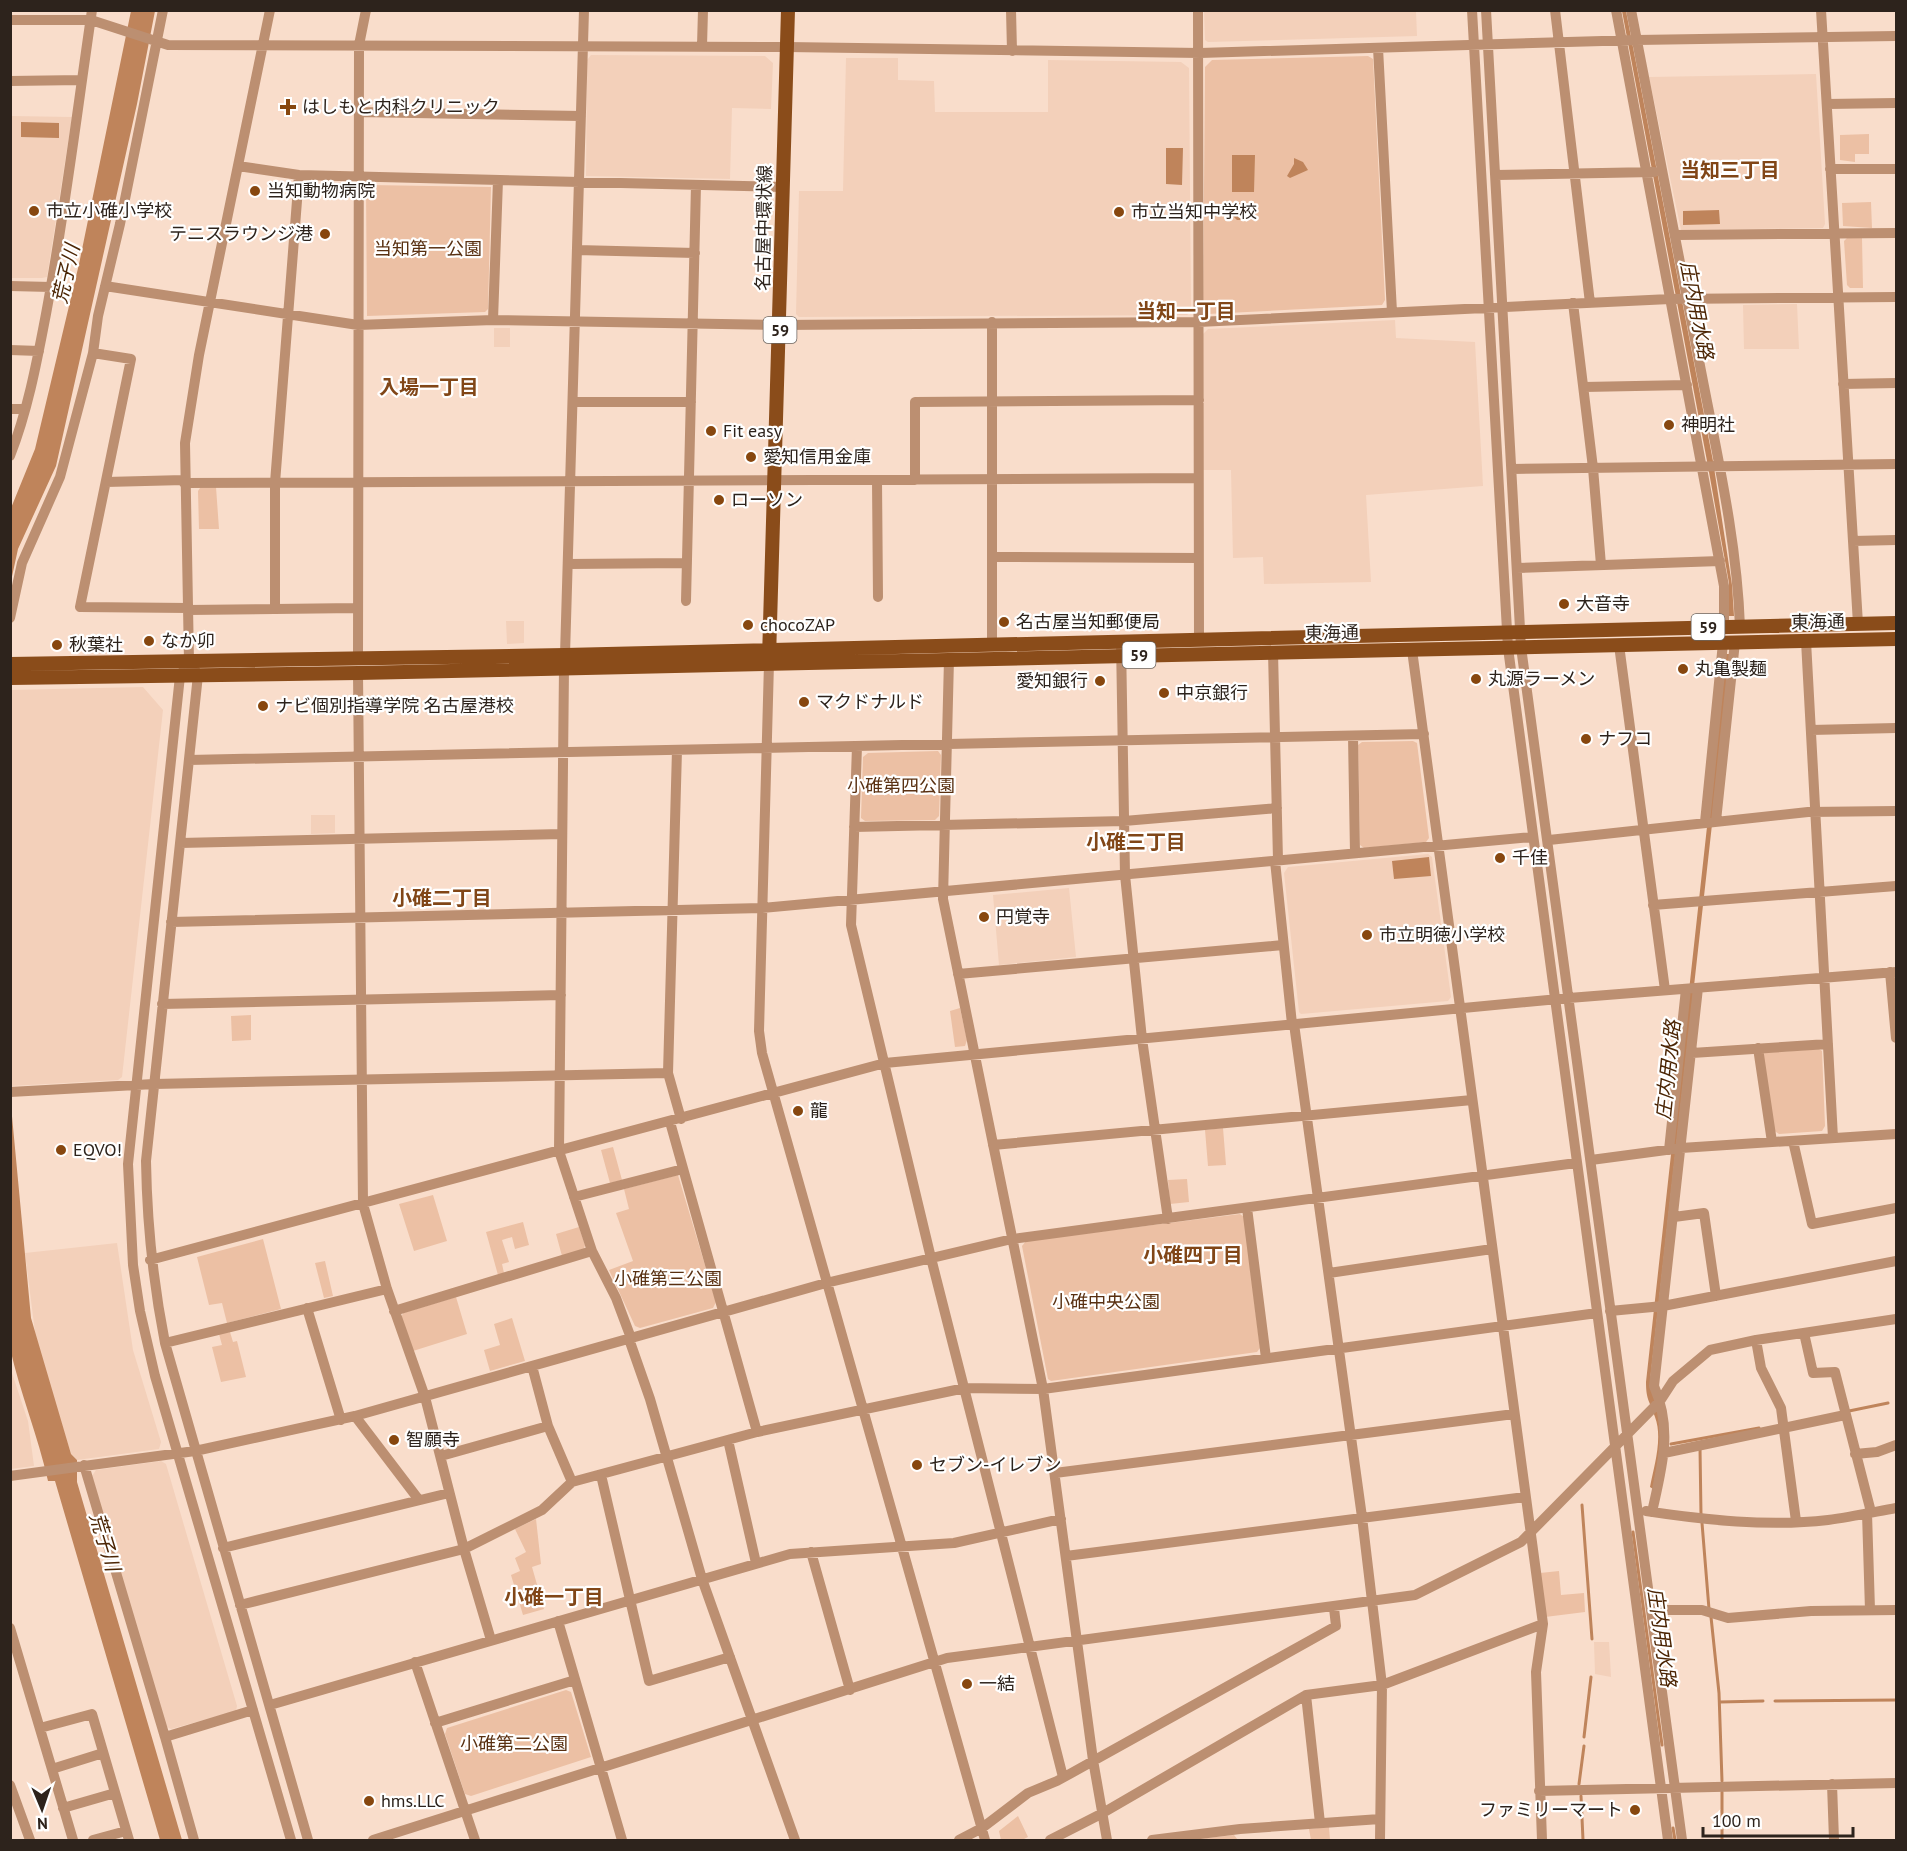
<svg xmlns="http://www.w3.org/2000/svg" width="1907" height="1851" viewBox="0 0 1907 1851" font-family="'PT Sans','Noto Sans JP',sans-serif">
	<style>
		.built { fill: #f3d0ba }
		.green { fill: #ecc0a4 }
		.water { fill: #bf845b }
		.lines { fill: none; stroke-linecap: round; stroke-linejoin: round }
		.stream { stroke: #bf845b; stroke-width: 3 }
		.minor { stroke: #bc8f71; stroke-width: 10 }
		.major { stroke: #8a4c1a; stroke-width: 14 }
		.poi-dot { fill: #87470f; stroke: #fff; stroke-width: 2 }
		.labels { text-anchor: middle; stroke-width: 4.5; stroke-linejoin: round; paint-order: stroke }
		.shield { fill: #fff; stroke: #6c6560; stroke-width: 1.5 }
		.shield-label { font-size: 16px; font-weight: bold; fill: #2d231c }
		.poi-label { font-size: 18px; fill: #2d231c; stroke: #fff; text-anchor: start }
		.street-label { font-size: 18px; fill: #2d231c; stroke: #fff }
		.park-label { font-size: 18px; fill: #593011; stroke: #fff }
		.neighbourhood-label { font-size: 20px; font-weight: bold; fill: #814617; stroke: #fff }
		.water-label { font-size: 20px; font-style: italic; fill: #4c2504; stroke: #fff }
	</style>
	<rect width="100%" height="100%" fill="#f9ddcb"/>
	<path class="built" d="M1204,11H1416L1417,36L1208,42L1205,40Z
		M591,55L765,56L773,63L771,109L732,108L730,179L586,176L587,60Z
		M846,58H898V80L934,81L935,112H1048V60L1181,62L1189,68L1191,312L1187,315L799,317L796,314L799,191H843Z
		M1816,74L1825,224L1823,228L1681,230L1649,77Z
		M11,116L72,117L47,277L42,278H11Z
		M1797,304L1799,349H1744L1743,305Z
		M1395,320L1396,338L1475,342L1483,486L1366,495L1371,582L1264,584L1263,557L1233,558L1231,470H1203V334L1208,329Z
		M494,328H510V347H494Z
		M506,621H524V643L507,644Z
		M143,687L163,710L122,1077L118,1080L11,1086V690Z
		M311,815H335V833L311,834Z
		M1428,854L1432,857L1451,997L1448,1001L1301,1014L1299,1012L1284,873L1288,867Z
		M1069,888L1076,957L999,965L993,895Z
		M117,1243L133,1350L161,1442L159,1449L77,1460L71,1454L36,1340L25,1253Z
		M10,1367L28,1421L34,1466L11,1469Z
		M161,1461L166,1464L237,1706L236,1711L171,1729L165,1726L92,1476L96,1470Z
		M1594,1642H1609L1611,1677L1595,1674Z"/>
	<path class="green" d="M1368,56L1373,59L1385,300L1382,305L1208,314L1203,311L1205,67L1212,60Z
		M1869,134V154H1855V162L1840,160V135Z
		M370,185L491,187L488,309L485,312L367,316L366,187Z
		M1871,202L1872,228L1843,226L1842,203Z
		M1847,238H1862L1863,288H1850L1847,285L1844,241Z
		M216,487L219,529H199L198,491L200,488Z
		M1413,741L1417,743L1429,838L1426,842L1364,848L1360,845L1358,745L1362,742Z
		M938,751L941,755L939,816L935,820L865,821L861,818L863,757L868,753Z
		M960,1008L967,1040L965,1046L955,1047L950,1011Z
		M251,1015V1040L232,1041L231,1016Z
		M1819,1049L1822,1051L1825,1126L1822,1131L1779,1134L1773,1130L1762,1053Z
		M1223,1128L1226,1165L1208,1166L1205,1130Z
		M613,1147L622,1180L610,1183L601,1150Z
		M678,1175L716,1302L713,1308L640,1328L635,1326L609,1270L633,1261L616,1213L629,1209L624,1189Z
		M1187,1179L1189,1202L1170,1204L1168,1180Z
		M433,1195L447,1241L414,1251L399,1204Z
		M1240,1214L1244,1217L1260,1348L1257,1352L1051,1381L1048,1379L1022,1246L1026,1241Z
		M523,1222L529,1245L515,1249L512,1237L502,1240L509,1262L502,1264L504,1273L498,1275L486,1232Z
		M579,1227L585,1245L584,1249L562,1256L556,1234Z
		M263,1239L281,1309L227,1323L222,1303L209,1305L197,1257Z
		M325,1261L333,1296L324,1298L315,1263Z
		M456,1297L467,1334L413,1351L401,1318L403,1313Z
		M512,1318L525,1361L490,1371L484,1350L500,1345L494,1324Z
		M230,1332L233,1342L237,1341L246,1377L221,1382L212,1347L222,1345L219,1334Z
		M536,1519L541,1564L532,1567L544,1609L523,1615L511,1575L520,1571L515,1558L526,1552L515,1529Z
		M1559,1571L1561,1595L1584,1593L1585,1612L1545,1617L1540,1573Z
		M566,1690L571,1692L591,1757L471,1796L465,1794L445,1734L447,1728Z
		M1018,1816L1028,1837L1022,1840H1001L999,1831Z
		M1329,1827L1330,1840H1311L1309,1829Z
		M1234,1835L1238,1840H1189Z"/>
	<path class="water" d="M131,11H155L137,104L56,466L18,549L11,581V508L35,449L79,264Z
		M1622,11H1626L1713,461L1732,585L1734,616H1729V583L1707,461Z
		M21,122L59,123V138L21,137Z
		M1166,148H1183L1182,185L1166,184Z
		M1232,155H1255L1254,192H1232Z
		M1294,158L1303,162L1308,170L1290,178L1287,176L1294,164Z
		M1239,203L1250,208L1253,204L1256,206L1255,215L1248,220H1237L1231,214V209Z
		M1719,210L1720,224L1683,225V211Z
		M1726,654H1731L1650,1381C1650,1395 1658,1401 1660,1412C1665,1437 1657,1464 1653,1489L1650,1487C1654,1466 1663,1438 1655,1417C1650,1401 1646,1401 1646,1382Z
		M1429,857L1431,876L1394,879L1392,861Z
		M10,1095L31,1318L71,1454L77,1460V1482L182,1840H160L55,1481H48C38,1436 20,1393 10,1348Z"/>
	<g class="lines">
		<path class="stream" d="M1849,1411L1888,1403
			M1671,1444L1759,1428
			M1700,1448L1701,1515
			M1582,1505L1592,1639
			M1702,1523L1709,1609
			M1633,1532L1662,1745
			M1711,1617L1719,1693L1722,1781
			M1775,1701L1896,1700
			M1720,1702L1763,1701
			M1584,1737L1591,1677
			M1579,1784L1584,1746
			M1722,1792V1840
			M1581,1796L1583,1840
			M1673,1828L1675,1840"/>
		<path class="minor" d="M270,10L199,355L185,443L189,661L198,675L146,1161C147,1223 153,1282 165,1343L308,1840
			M1011,10L1012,51
			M1198,10L1199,640
			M1472,10L1508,648L1668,1840
			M1486,10L1521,647L1682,1840
			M1555,10L1590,303
			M1616,10L1724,586V627
			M1631,10C1655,132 1679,254 1702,376C1718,459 1737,542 1740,627
			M1821,10L1858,624
			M10,20H91L168,45L787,47L1200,53L1637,40L1896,36
			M702,46L703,10
			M1378,48L1392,312
			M10,81L82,80
			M1827,104L1896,103
			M359,112L581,116
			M238,166L299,175L783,187
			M1830,169H1896
			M1496,175L1654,172
			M1676,235L1896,233
			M577,250L695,253
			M10,286L51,287
			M105,286L358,325L493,320L780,325L1198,322L1670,299L1896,297
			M1573,303L1593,468L1601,565
			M493,320L498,180
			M992,322V645
			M10,350L39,351
			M93,353L131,359L80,607L188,608
			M1843,384L1896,383
			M1584,387L1687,385
			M573,402H691
			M10,409H25
			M10,456C28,410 37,361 46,314C65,212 77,112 92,10
			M1512,469L1896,464
			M877,480L878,597
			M915,480V402L1199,400
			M106,482L184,480
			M184,483L1198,478
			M1853,541L1896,540
			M993,557L1198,558
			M568,564L687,563
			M1517,568L1720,561
			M686,601L696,185
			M275,609V483L299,175
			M188,610L357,608
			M10,618L22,563L60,477L93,353L98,316L120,224L163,10
			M1806,641L1833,1138
			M1121,642L1125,875L1142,1039L1168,1219
			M1619,645L1665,990
			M1412,650L1543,1624L1536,1672L1542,1840
			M1273,652L1278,860
			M565,655L584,10
			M358,659L359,45L366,10
			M949,659L943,899L1043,1389L1093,1760L1107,1840
			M189,661L180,676L128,1164L133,1265L140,1311L155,1376L291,1840
			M769,663L759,1031L762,1053L985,1840
			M564,668L559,1151L592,1251L616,1298L631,1338
			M358,673L363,1204L387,1289L425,1397L464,1549L491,1640
			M1811,730L1896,728
			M1353,736L1355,853
			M857,746L851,925L931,1258L1063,1777
			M677,750L668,1073L681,1119
			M189,760L1424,734
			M1716,821L1735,642
			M1705,822L1723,643
			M854,827L1124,821L1277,808
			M1549,840L1808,812L1896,811
			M180,843L562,834
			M1275,861L1292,1024
			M1653,905L1896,886
			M171,922L762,908L1532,837
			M1890,972L1896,1038
			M958,974L1283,945
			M162,1004L561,995
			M1294,1024L1362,1517L1382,1685L1380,1840
			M1758,1048L1772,1142
			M1692,1053L1828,1044
			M10,1092L154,1084L668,1073
			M670,1122L757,1432
			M1793,1141L1812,1224L1896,1208
			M993,1145L1472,1100
			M1669,1150L1686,989
			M1591,1160L1681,1148L1896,1134
			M574,1197L683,1169
			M1247,1208L1266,1358
			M1674,1217L1704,1213L1716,1296
			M150,1260L885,1063L1569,998L1896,972
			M1329,1273L1492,1249
			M307,1308L341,1420
			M394,1311L592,1251
			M1610,1311L1663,1306L1896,1261
			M1804,1333L1813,1373L1835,1372L1871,1512
			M629,1339L650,1399L702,1579L795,1840
			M1756,1340L1761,1368L1781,1408L1796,1521
			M165,1343L387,1289
			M532,1366L548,1426L572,1482L757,1432L965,1388L1043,1389L1597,1313
			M355,1416L419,1500
			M728,1440L756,1563
			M1664,1453L1845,1415
			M1855,1454L1877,1452L1896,1445
			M441,1456L548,1426
			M84,1465L165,1737L253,1710
			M1055,1473L1514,1414
			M601,1475L649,1681L730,1657
			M10,1476L195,1451L355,1416L826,1283L1012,1239L1576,1163
			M1646,1511C1705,1520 1768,1527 1828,1520C1851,1517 1874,1512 1896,1508
			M1652,1512C1662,1467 1673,1430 1654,1386L1698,988
			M1867,1513L1870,1610
			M223,1548L449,1493
			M811,1552L850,1690
			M1066,1556L1525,1497
			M240,1605L464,1549L542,1510L572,1482
			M1651,1610H1702L1728,1618L1811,1611L1896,1610
			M558,1621L622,1840
			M10,1628L73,1840
			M415,1662L475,1840
			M1306,1695L1320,1823
			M270,1705L790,1554L954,1543L1061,1519
			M435,1723L575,1680
			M40,1728L92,1714L129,1840
			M165,1737L194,1840
			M52,1769L103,1753
			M1832,1784L1834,1840
			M10,1785L30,1840
			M1539,1791L1896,1783
			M63,1808L115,1793
			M93,1840L126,1831
			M373,1840L947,1658L1415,1595L1521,1542L1660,1401L1673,1381L1710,1350L1756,1340L1896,1319
			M959,1840L982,1828L1028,1793L1057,1781L1336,1626L1334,1608
			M1050,1840L1101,1814L1306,1695L1382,1685L1543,1624
			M1152,1840L1240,1829L1380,1819"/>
		<path class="major" d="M769,658L788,10
			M10,664L565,655L1896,623
			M10,678L358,673L1896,639"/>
	</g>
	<g class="poi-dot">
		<path d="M285 98h6v6h6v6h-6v6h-6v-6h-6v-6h6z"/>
		<circle cx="255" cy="191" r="6"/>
		<circle cx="34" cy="211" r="6"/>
		<circle cx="1119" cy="212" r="6"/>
		<circle cx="325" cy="234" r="6"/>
		<circle cx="1669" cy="425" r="6"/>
		<circle cx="711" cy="431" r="6"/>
		<circle cx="751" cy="457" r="6"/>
		<circle cx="719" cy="500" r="6"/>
		<circle cx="1564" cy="604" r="6"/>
		<circle cx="1004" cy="622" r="6"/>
		<circle cx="748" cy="625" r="6"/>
		<circle cx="149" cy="641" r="6"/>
		<circle cx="57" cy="645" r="6"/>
		<circle cx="1683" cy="669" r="6"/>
		<circle cx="1476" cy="679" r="6"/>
		<circle cx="1100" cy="681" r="6"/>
		<circle cx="1164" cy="693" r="6"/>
		<circle cx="804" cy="702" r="6"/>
		<circle cx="263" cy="706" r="6"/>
		<circle cx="1586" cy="739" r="6"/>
		<circle cx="1500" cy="858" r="6"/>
		<circle cx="984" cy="917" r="6"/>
		<circle cx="1367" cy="935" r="6"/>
		<circle cx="798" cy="1111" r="6"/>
		<circle cx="61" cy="1150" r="6"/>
		<circle cx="394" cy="1440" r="6"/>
		<circle cx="917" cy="1465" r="6"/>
		<circle cx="967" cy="1684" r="6"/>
		<circle cx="369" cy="1801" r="6"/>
		<circle cx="1635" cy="1810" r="6"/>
	</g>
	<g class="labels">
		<g class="shield">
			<rect x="763.5" y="317" width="33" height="26" rx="4.5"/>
			<rect x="1691.5" y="614" width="33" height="26" rx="4.5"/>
			<rect x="1122.5" y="642" width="33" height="26" rx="4.5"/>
		</g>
		<g class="shield-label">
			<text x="780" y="336">59</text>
			<text x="1708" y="633">59</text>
			<text x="1139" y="661">59</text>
		</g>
		<g class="poi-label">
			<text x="302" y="113">はしもと内科クリニック</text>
			<text x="267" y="197">当知動物病院</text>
			<text x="46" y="217">市立小碓小学校</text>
			<text x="1131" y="218">市立当知中学校</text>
			<text x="313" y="240" text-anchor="end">テニスラウンジ港</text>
			<text x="1681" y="431">神明社</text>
			<text x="723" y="437">Fit easy</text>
			<text x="763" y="463">愛知信用金庫</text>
			<text x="731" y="506">ローソン</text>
			<text x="1576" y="610">大音寺</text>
			<text x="1016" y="628">名古屋当知郵便局</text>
			<text x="760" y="631">chocoZAP</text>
			<text x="161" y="647">なか卯</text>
			<text x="69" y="651">秋葉社</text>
			<text x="1695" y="675">丸亀製麺</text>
			<text x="1488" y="685">丸源ラーメン</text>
			<text x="1088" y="687" text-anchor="end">愛知銀行</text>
			<text x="1176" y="699">中京銀行</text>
			<text x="816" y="708">マクドナルド</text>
			<text x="275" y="712">ナビ個別指導学院 名古屋港校</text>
			<text x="1598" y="745">ナフコ</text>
			<text x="1512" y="864">千佳</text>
			<text x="996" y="923">円覚寺</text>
			<text x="1379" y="941">市立明徳小学校</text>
			<text x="810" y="1117">龍</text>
			<text x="73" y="1156">EQVO!</text>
			<text x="406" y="1446">智願寺</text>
			<text x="929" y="1471">セブン-イレブン</text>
			<text x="979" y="1690">一結</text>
			<text x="381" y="1807">hms.LLC</text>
			<text x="1623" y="1816" text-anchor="end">ファミリーマート</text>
		</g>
		<g class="street-label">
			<text transform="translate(764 228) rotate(-89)" y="6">名古屋中環状線</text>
			<text transform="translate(1818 622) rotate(-1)" y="6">東海通</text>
			<text transform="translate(1332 633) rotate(-1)" y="6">東海通</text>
		</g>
		<g class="park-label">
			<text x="428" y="255">当知第一公園</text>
			<text x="901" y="792">小碓第四公園</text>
			<text x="668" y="1285">小碓第三公園</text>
			<text x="1106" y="1308">小碓中央公園</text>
			<text x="514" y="1750">小碓第二公園</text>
		</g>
		<g class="neighbourhood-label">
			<text x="1730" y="177">当知三丁目</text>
			<text x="1186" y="318">当知一丁目</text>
			<text x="429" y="394">入場一丁目</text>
			<text x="1136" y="849">小碓三丁目</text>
			<text x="442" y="905">小碓二丁目</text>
			<text x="1193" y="1262">小碓四丁目</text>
			<text x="554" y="1604">小碓一丁目</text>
		</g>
		<g class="water-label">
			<text transform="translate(66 274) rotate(-77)" y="7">荒子川</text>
			<text transform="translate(1697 310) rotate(79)" y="7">庄内用水路</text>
			<text transform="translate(1668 1070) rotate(-84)" y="7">庄内用水路</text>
			<text transform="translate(105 1542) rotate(73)" y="7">荒子川</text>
			<text transform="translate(1662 1637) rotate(82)" y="7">庄内用水路</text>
		</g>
	</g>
	<rect width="1907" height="1851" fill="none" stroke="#2d231c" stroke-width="24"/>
	<g transform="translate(42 1809) rotate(178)" stroke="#ffffff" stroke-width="4.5" paint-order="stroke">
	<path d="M0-4.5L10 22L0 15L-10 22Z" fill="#2d231c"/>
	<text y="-9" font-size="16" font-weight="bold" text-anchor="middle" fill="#2d231c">N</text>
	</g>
	<path d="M1703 1827v9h150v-9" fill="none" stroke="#2d231c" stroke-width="3"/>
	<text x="1712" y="1827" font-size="18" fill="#2d231c" stroke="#ffffff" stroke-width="4.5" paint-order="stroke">100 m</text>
</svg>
